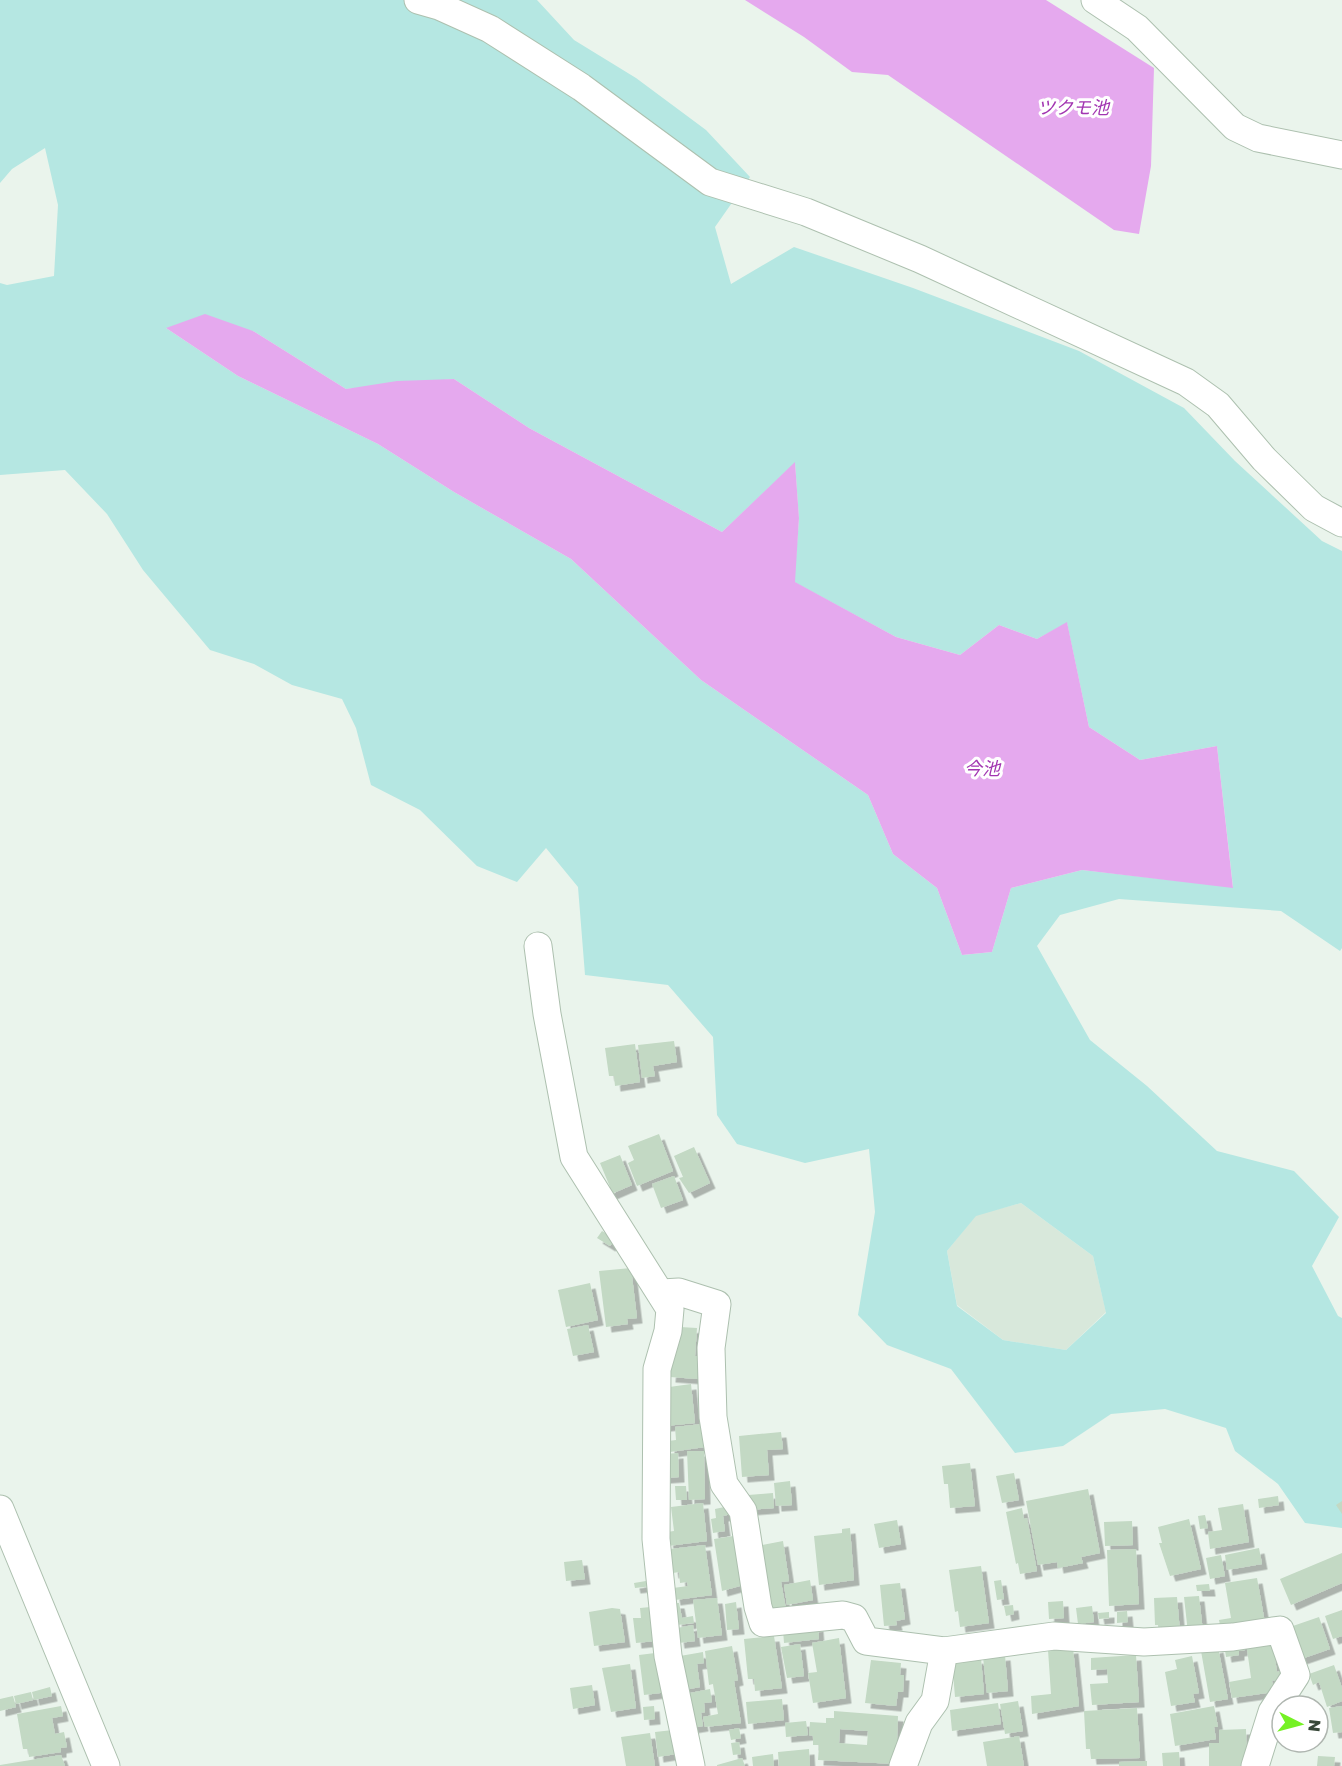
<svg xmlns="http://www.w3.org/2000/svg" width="1342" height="1766" viewBox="0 0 1342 1766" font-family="'Golos Text','Noto Sans JP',sans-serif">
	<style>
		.residential { fill: #d8e8db }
		.green { fill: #b5e7e2; fill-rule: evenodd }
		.water { fill: #e5a9ee }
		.building { fill: #c3d9c4; fill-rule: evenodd; filter: url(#shadow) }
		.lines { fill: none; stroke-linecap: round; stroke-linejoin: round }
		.street-casing { stroke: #adc0af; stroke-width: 29 }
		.street { stroke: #fff; stroke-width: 27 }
		.labels { text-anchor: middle; stroke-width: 6; stroke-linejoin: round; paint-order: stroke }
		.water-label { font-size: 18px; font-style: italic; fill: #a235b1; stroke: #fff }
	</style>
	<defs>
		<filter id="shadow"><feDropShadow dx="5.5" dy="5.5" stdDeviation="0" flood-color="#0004"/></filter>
	</defs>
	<rect width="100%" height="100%" fill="#eaf4ec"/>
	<path class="residential" d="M1021,1203L1093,1256L1106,1312L1066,1350L1003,1340L957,1305L947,1251L976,1215Z"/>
	<path class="green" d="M0,0H537L574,40L636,78L706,130L750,177L715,227L731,284L794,247L913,288L1079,351L1184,408L1235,461L1322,541L1342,551V948L1340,951L1281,911L1119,899L1060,915L1037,946L1090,1040L1147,1086L1217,1151L1294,1171L1339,1217L1312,1266L1338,1316L1342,1318V1528L1305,1523L1278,1484L1235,1451L1226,1428L1165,1409L1111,1414L1063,1446L1015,1453L951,1369L887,1345L858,1315L875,1212L869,1149L805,1163L737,1144L717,1115L713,1037L668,985L585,975L578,887L546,848L517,882L477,866L420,810L371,785L356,728L342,699L292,685L254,664L210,650L143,570L107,514L65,470L0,475V283L7,285L54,276L58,205L45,148L12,169L0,183ZM166,328L253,331L346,389L454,379L529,428L722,532L795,463L799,519L794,582L896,637L960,655L999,625L1037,639L1067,623L1089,727L1140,760L1217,746L1233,887L1082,870L1011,888L992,952L962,955L937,888L893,854L868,795L701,680L571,559L454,492L378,444L238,376ZM1021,1203L1093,1256L1106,1313L1066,1350L1003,1340L957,1306L947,1251L976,1216Z"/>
	<path class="water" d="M745,0H1046L1154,68L1151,166L1139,234L1114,230L888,75L852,72L804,37Z
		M205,314L253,331L346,389L397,381L454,379L529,428L722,532L795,462L799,518L795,582L896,637L960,655L999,625L1037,639L1067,622L1089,727L1140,760L1217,746L1233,888L1082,870L1011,888L992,952L962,955L937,888L893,854L868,795L701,680L571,559L454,492L378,444L238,376L166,328Z"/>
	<path class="building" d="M674,1041L677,1062L653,1066L655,1076L642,1078L638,1045Z
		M635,1044L640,1082L615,1086L614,1076H609L605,1048Z
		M659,1134L673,1171L637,1186L628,1163L634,1160L628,1146Z
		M694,1147L710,1183L689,1193L679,1178L683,1177L674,1156Z
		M620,1155L632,1185L609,1195L606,1189L610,1187L600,1163Z
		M674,1176L683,1200L661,1208L652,1184Z
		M602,1231L615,1239L610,1246L597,1238Z
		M631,1268L637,1318L627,1319L628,1324L606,1327L599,1271Z
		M590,1283L598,1320L566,1327L558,1290Z
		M588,1325L594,1352L573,1356L567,1329Z
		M680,1327L697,1328L695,1356H700L698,1379L670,1377L673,1346L678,1347Z
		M691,1384L695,1423L665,1426L662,1388Z
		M702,1424L705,1447L670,1452L668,1441L676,1440L675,1427Z
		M781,1432L783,1449L767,1450L769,1475L742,1477L739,1436Z
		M687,1451H704L705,1499L689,1500Z
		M678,1453L679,1477L665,1478L664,1454Z
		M970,1463L975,1506L950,1508L948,1484H944L942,1466Z
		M1014,1473L1019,1500L1002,1503L996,1476Z
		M790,1481L792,1505L776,1506L774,1483Z
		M675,1486H686L687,1500H676Z
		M1088,1489L1100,1553L1081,1557L1083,1563L1058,1568L1057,1562L1038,1565L1026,1501Z
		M773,1493L774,1508L749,1510L748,1495Z
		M1278,1496L1279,1505L1259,1508L1258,1499Z
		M1342,1501V1514L1336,1505Z
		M703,1503L707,1541L668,1546L667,1532L674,1531L671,1507Z
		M1243,1504L1249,1542L1210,1549L1208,1532L1222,1530L1218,1508Z
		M729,1506L731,1514L723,1516L725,1531L713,1533L711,1519L716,1518L715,1509Z
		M1022,1508L1024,1519L1027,1518L1037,1571L1020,1574L1018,1563L1016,1564L1006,1512Z
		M1205,1515L1208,1528L1200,1529L1198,1516Z
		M1189,1519L1201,1569L1170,1576L1159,1543H1162L1158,1527Z
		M897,1520L901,1544L879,1548L874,1524Z
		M1132,1521L1133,1545L1105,1546L1104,1522Z
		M850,1528L854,1580L819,1585L814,1536L842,1533V1529Z
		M740,1535L747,1584L722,1591L714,1539Z
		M783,1541L789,1581L781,1582L786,1609L767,1611L757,1546Z
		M705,1545L712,1595L675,1600L673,1588L688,1586L687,1582L680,1583L679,1572L673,1573L670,1549Z
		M1259,1548L1262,1564L1227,1570L1225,1555Z
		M1136,1549L1139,1604L1109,1606L1107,1550Z
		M1342,1553V1583L1291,1605L1280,1579Z
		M1221,1555L1225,1576L1210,1579L1206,1558Z
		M582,1560L585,1579L566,1581L564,1562Z
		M981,1566L989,1623L960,1627L958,1611L955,1612L949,1570Z
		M1257,1578L1265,1623L1221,1630L1219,1620L1231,1618L1225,1583Z
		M652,1580L653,1586L635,1588L634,1583Z
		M810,1580L813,1600L787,1605L784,1585Z
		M1001,1580L1004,1599L997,1600L994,1581Z
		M900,1583L905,1619L896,1621L897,1625L884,1626L880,1585Z
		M1209,1584L1210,1591H1197L1196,1585Z
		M1199,1596L1203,1632L1188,1633L1184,1597Z
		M1177,1597L1180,1632L1159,1634L1158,1625H1155L1154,1598Z
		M717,1598L722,1635L698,1638L693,1600Z
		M1063,1601L1064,1618L1049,1619L1048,1602Z
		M736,1602L739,1629L727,1630L725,1604Z
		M674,1603H679L682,1618L693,1616L694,1623L677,1625Z
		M1013,1605L1014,1614L1006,1616L1004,1606Z
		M661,1606L664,1640L636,1643L633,1618H641L640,1608Z
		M1092,1606L1094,1622L1078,1624L1076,1608Z
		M612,1608L620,1609L625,1642L594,1646L589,1612Z
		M1342,1610V1636L1333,1639L1325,1616Z
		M1127,1611L1128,1622L1117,1623V1612Z
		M1109,1612V1618L1099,1619L1098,1613Z
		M1319,1617L1330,1649L1301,1659L1290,1627Z
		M693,1625L695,1641L679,1643L677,1628Z
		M818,1626L819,1639L784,1643L783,1630Z
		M774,1636L782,1688L755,1691L754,1679H748L744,1639Z
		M839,1638L846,1698L813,1703L808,1673L817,1672L812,1643Z
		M1272,1638L1277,1672L1280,1671L1281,1679L1272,1681L1274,1692L1232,1698L1229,1682L1251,1678L1246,1642Z
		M1244,1640L1245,1650L1239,1651V1655L1226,1657L1224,1644Z
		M800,1644L804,1676L787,1678L781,1647Z
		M732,1646L738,1680L734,1681L741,1723L705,1727L703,1717L718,1714L713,1684L709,1685L705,1651Z
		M1218,1647L1228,1699L1210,1702L1201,1651Z
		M1073,1648L1079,1706L1032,1714L1031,1696L1051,1694L1048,1650Z
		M663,1652L668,1692L644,1695L639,1655Z
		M703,1652L704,1663L697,1664L700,1687L684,1690L680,1656Z
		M1005,1655L1008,1691L987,1693L983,1657Z
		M1136,1655L1139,1702L1092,1705L1090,1684L1108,1683L1107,1669L1091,1670V1658Z
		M1192,1656L1199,1693L1193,1694L1195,1702L1171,1706L1165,1672L1177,1669L1175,1660Z
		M981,1658L984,1694L955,1697L952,1661Z
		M871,1660L901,1663L900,1675H904L903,1692H898L896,1706L865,1703Z
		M630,1664L636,1708L611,1712L602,1668Z
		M1334,1665L1342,1688V1701L1327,1707L1319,1682L1313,1685L1309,1674Z
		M592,1685L595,1705L573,1709L570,1688Z
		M50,1687L52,1696L34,1700L32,1692Z
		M710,1689L712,1702L704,1703L705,1712L701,1713L703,1726L691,1728L685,1694Z
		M31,1692L33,1700L16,1704L14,1696Z
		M13,1696L16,1707L0,1711V1699Z
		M782,1699L784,1720L748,1724L746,1702Z
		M1018,1701L1023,1731L1005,1734L1000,1704Z
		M998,1703L1001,1724L952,1731L950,1710Z
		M61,1706L63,1716L52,1718L55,1734L64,1732L67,1747L61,1748V1752L29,1757L28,1749H23L17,1714Z
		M654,1706L655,1719L644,1720L643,1707Z
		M1214,1706L1218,1727H1214L1216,1739L1175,1746L1170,1714Z
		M1342,1706V1732L1333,1733L1329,1708Z
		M1137,1708L1140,1758L1091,1759L1090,1749H1086L1084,1711Z
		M834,1711L898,1716L896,1764L818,1760L819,1745H813V1736L809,1735L810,1722L826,1723V1718H834ZM840,1729L868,1731L867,1745L839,1743Z
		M806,1721L808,1735L786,1737L785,1723Z
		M739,1728L741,1738L731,1740L729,1730Z
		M1246,1729L1247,1766H1209V1743H1219V1730Z
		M673,1730L676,1754L658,1757L655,1732Z
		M650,1733L655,1766H626L621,1737Z
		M1019,1736L1024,1766H987L983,1742Z
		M739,1742L741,1754L733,1755L731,1743Z
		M809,1749L810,1766H779L778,1752Z
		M1179,1752L1180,1766H1163L1162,1753Z
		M773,1754L774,1766H753L752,1757Z
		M61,1755L65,1766H0V1765Z
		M1318,1756L1335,1757L1334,1766H1317Z
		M742,1758L745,1766H717V1765Z
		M1147,1761V1766H1119V1762Z"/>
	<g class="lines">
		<g class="street-casing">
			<path id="street" d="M418,0L439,6L490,29L581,87L710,182L806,212L920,259L1186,382L1218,405L1264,459L1314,508L1342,523
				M1095,0L1137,28L1235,127L1258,138L1342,155
				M538,946L547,1014L574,1157L670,1309L668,1331L657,1369L656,1539L668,1656L691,1766
				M662,1293L679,1292L717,1304L711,1348L713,1417L724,1484L743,1511L758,1607L763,1623L843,1615L854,1618L866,1641L944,1651L1054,1636L1144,1642L1233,1637L1280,1630L1296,1675L1272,1712L1255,1766
				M0,1509L106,1766
				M903,1766L919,1723L935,1701L944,1651"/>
		</g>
		<use href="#street" class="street"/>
	</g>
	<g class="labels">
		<g class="water-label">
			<text x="1073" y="114">ツクモ池</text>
			<text x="982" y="775">今池</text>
		</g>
	</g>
	<g transform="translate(1300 1724) rotate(96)"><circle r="28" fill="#ffffff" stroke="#afb6b0" stroke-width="1.5"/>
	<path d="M0-4.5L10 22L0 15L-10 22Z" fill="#75f124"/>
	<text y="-9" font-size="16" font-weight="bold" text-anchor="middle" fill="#384839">N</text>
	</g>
</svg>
